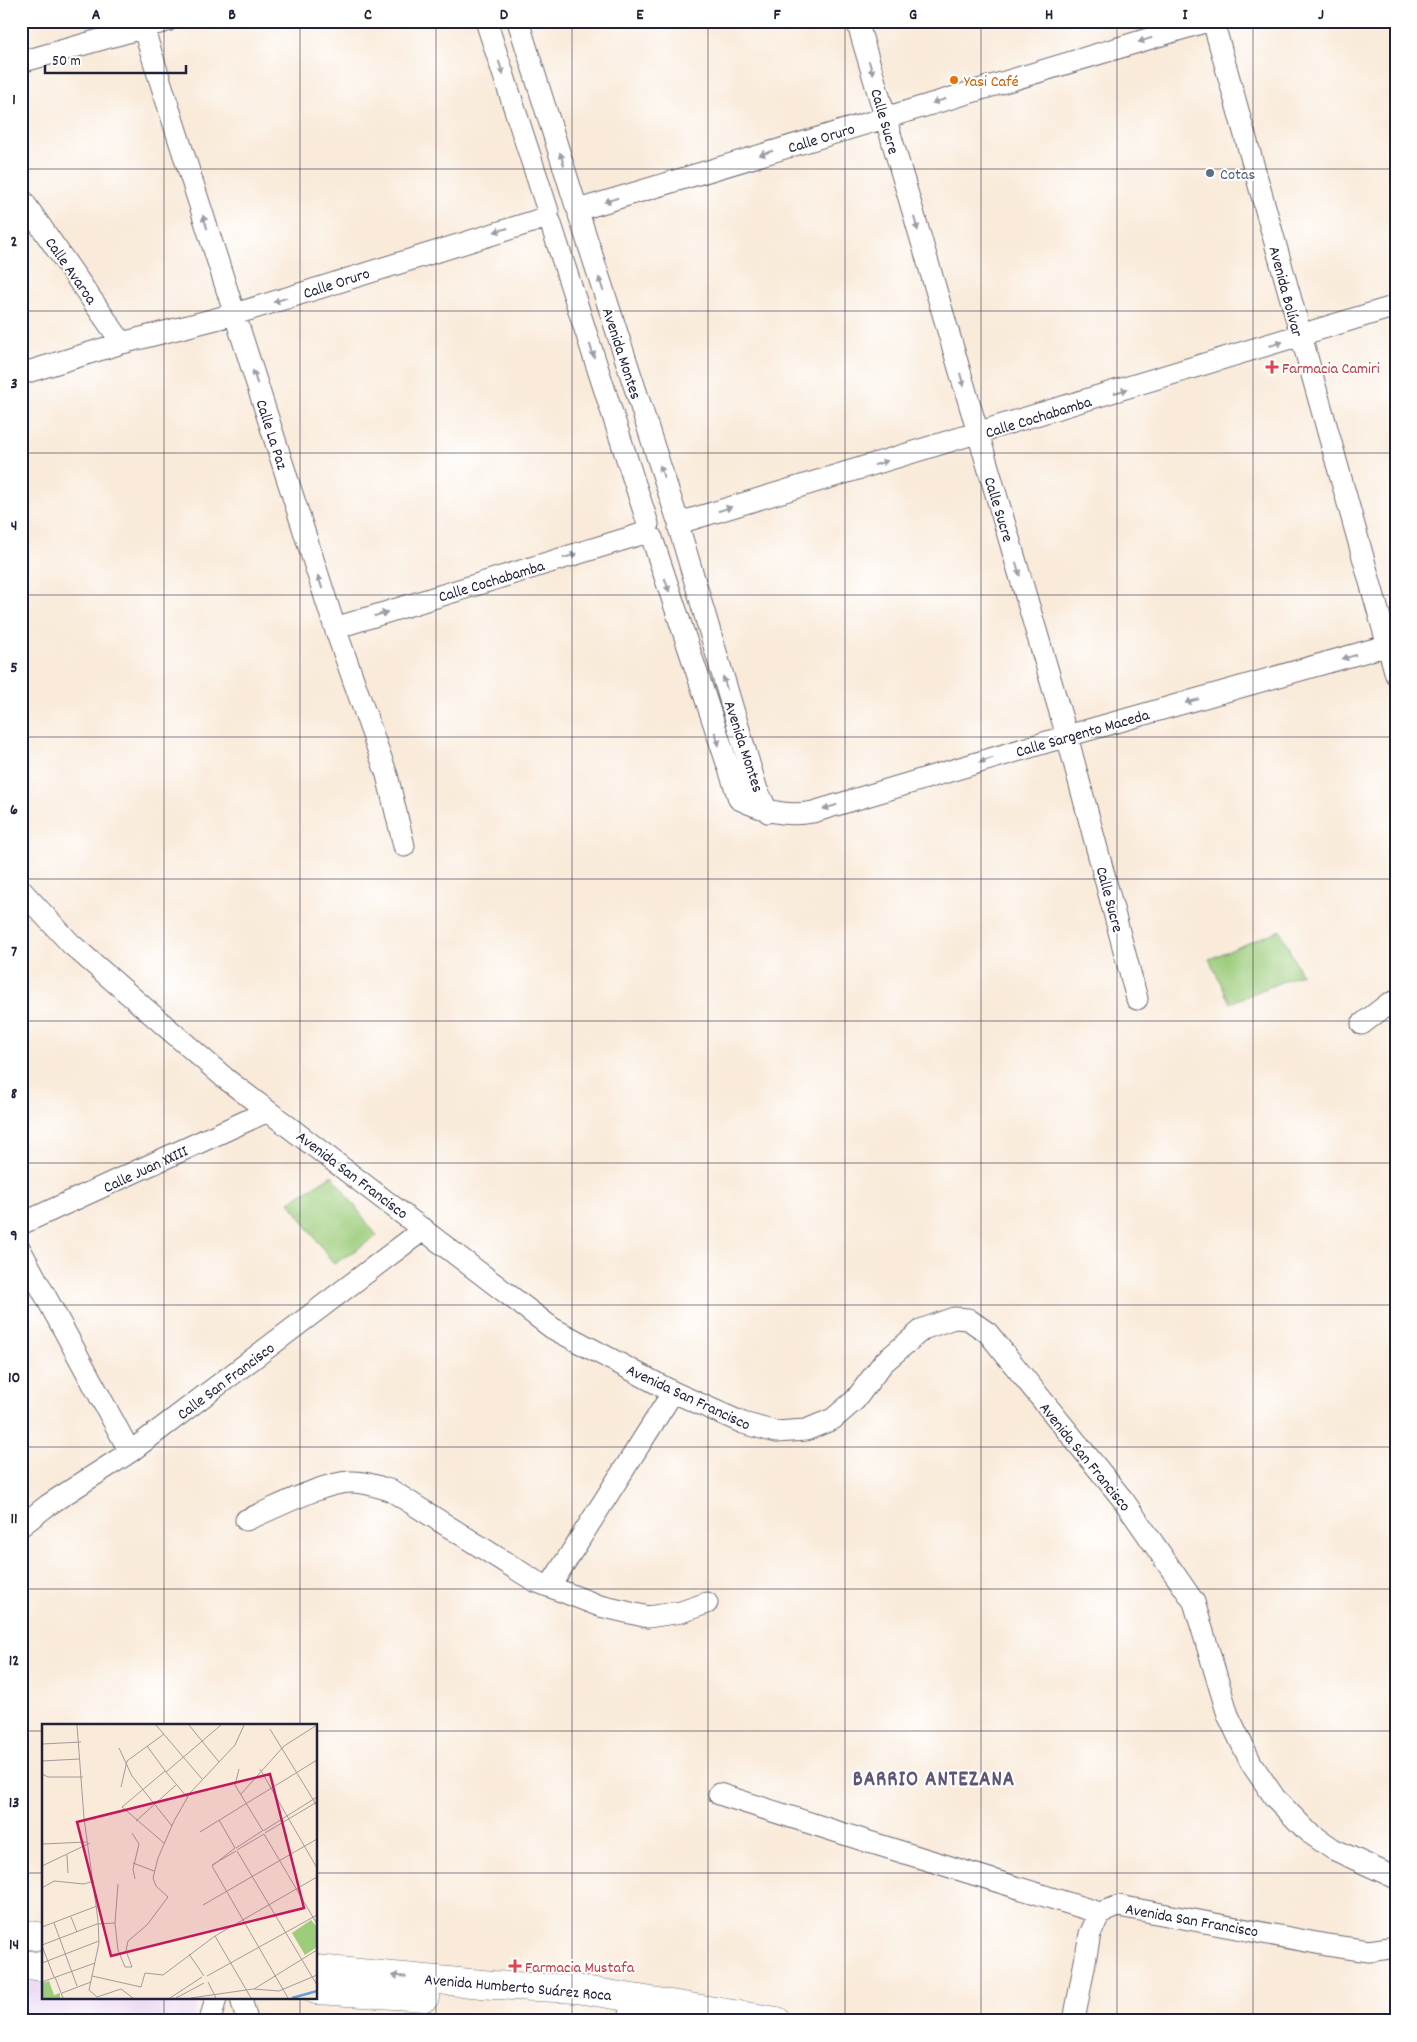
<svg xmlns="http://www.w3.org/2000/svg" width="1417" height="2042" viewBox="0 0 1417 2042" font-family="Dekko,sans-serif">
	<style>
		.built { fill: #e7d2ef }
		.green { fill: #9dcc7b; stroke: #60775b }
		.lines { fill: none; stroke-linecap: round; stroke-linejoin: round }
		.street-casing { stroke: #6d6872; stroke-width: 23 }
		.secondary-casing { stroke: #6d6872; stroke-width: 29 }
		.street { stroke: #fff; stroke-width: 21 }
		.secondary { stroke: #fff; stroke-width: 28 }
		.oneway { fill: #9c9ca7 }
		.grid { fill: none; stroke: #22223b; stroke-width: 1; stroke-opacity: 0.55 }
		.food-dot { fill: #e8710a; stroke: #fff; stroke-width: 2 }
		.service-dot { fill: #5c6f8a; stroke: #fff; stroke-width: 2 }
		.health-dot { fill: #e0444e; stroke: #fff; stroke-width: 2 }
		.labels { text-anchor: middle; stroke-width: 4; stroke-linejoin: round; paint-order: stroke }
		.food-label { font-size: 16px; fill: #c56008; stroke: #fff; text-anchor: start }
		.street-label { font-size: 16px; fill: #22223b; stroke: #fff }
		.service-label { font-size: 16px; fill: #4e5e75; stroke: #fff; text-anchor: start }
		.health-label { font-size: 16px; fill: #be3a42; stroke: #fff; text-anchor: start }
		.district-label { font-size: 21px; font-weight: bold; letter-spacing: 1px; fill: #5e5577; stroke: #fff }
		.inset-river { fill: none; stroke: #689fd6; stroke-width: 2.5 }
		.inset-road { fill: none; stroke: #a39a9a; stroke-width: 1 }
		.view { fill: #c2185b; fill-opacity: 0.15; stroke: #c2185b; stroke-width: 2.5 }
		.inset-edge { fill: none; stroke: #22223b; stroke-width: 2.5 }
		.neatline { fill: none; stroke: #22223b; stroke-width: 2 }
		.grid-label { font-size: 16px; text-anchor: middle; font-weight: bold; fill: #22223b }
	</style>
	<rect width="100%" height="100%" fill="#fff"/>
	<filter id="ink" filterUnits="userSpaceOnUse"><feTurbulence type="fractalNoise" baseFrequency=".02" numOctaves="2"/><feDisplacementMap in="SourceGraphic" scale="10" xChannelSelector="R" yChannelSelector="G"/><feConvolveMatrix kernelMatrix="1 2 1 2 8 2 1 2 1" color-interpolation-filters="sRGB"/></filter>
	<filter id="wash" filterUnits="userSpaceOnUse"><feTurbulence type="fractalNoise" baseFrequency=".0096" numOctaves="4" result="noise"/><feDisplacementMap in="SourceGraphic" scale="20" xChannelSelector="R" yChannelSelector="G"/><feGaussianBlur stdDeviation="1.12" result="paint"/><feColorMatrix in="noise" values="0 0 0 0 0 0 0 0 0 0 0 0 0 0 0 0 0 1.4 0 .05"/><feComposite in="paint" operator="in"/></filter>
	<g filter="url(#wash)">
		<rect width="100%" height="100%" fill="#f9ead9"/>
		<path class="built" d="M21,1975L44,1979V1998L198,2000L194,2021H21Z"/>
		<path class="green" d="M1280,930L1301,974L1230,1003L1209,959Z
			M332,1175L377,1236L334,1264L289,1202Z"/>
	</g>
	<g filter="url(#ink)">
		<g class="lines">
			<g class="street-casing">
				<path id="street" d="M141,21L335,628L387,775L404,846
					M486,21L548,211
					M518,21L576,206
					M857,21L1067,736L1137,999
					M1213,21L1396,675
					M21,62L167,21
					M21,198L122,343
					M578,210L1208,21
					M579,215L677,518
					M550,221L648,524
					M21,374L122,343L235,314L548,217
					M679,523L1396,306
					M679,528L757,790L768,812
					M652,538L739,799C765,811 785,817 813,812L1067,736L1396,643
					M335,628L648,532
					M21,890L71,944L226,1079L552,1328L673,1392L743,1423L776,1432L806,1430L833,1419L855,1400L883,1363L923,1329L954,1318L968,1319L988,1333L1124,1501L1194,1602L1228,1715L1251,1763L1275,1798L1307,1831L1333,1849L1396,1878
					M1362,1024L1388,1004L1396,1001
					M21,1224L268,1111
					M21,1251L130,1452
					M246,1520C274,1509 321,1483 350,1482C364,1481 379,1487 392,1491L535,1581L600,1606L648,1617L681,1612L707,1603
					M21,1526L48,1505L130,1452L424,1229
					M550,1586L673,1392
					M719,1794L866,1841L1100,1913
					M241,1998L247,2021
					M630,2014L631,2021
					M210,2021L216,1998
					M1074,2021L1090,1934L1100,1913L1119,1906L1327,1945L1369,1951L1396,1947"/>
			</g>
			<g class="secondary-casing">
				<path id="secondary" d="M21,1934L44,1937
					M21,1964L44,1967
					M316,1969L493,1985L577,1989L777,2021
					M316,1990L425,1997"/>
			</g>
			<use href="#street" class="street"/>
			<use href="#secondary" class="secondary"/>
		</g>
		<defs><path id="oneway-solid" d="M-6-.8H1V-3.2L6.5 0L1 3.2V.8H-6Z" transform="scale(1.25)"/></defs>
		<g class="oneway">
			<use href="#oneway-solid" transform="translate(1145 40) rotate(163)"/>
			<use href="#oneway-solid" transform="translate(501 68) rotate(72)"/>
			<use href="#oneway-solid" transform="translate(871 68) rotate(74)"/>
			<use href="#oneway-solid" transform="translate(939 101) rotate(163)"/>
			<use href="#oneway-solid" transform="translate(766 153) rotate(163)"/>
			<use href="#oneway-solid" transform="translate(562 159) rotate(-108)"/>
			<use href="#oneway-solid" transform="translate(611 200) rotate(163)"/>
			<use href="#oneway-solid" transform="translate(205 222) rotate(-108)"/>
			<use href="#oneway-solid" transform="translate(916 224) rotate(74)"/>
			<use href="#oneway-solid" transform="translate(501 230) rotate(164)"/>
			<use href="#oneway-solid" transform="translate(601 284) rotate(-108)"/>
			<use href="#oneway-solid" transform="translate(280 300) rotate(162)"/>
			<use href="#oneway-solid" transform="translate(1276 344) rotate(-17)"/>
			<use href="#oneway-solid" transform="translate(592 351) rotate(72)"/>
			<use href="#oneway-solid" transform="translate(255 377) rotate(-108)"/>
			<use href="#oneway-solid" transform="translate(962 380) rotate(74)"/>
			<use href="#oneway-solid" transform="translate(1121 391) rotate(-17)"/>
			<use href="#oneway-solid" transform="translate(881 463) rotate(-17)"/>
			<use href="#oneway-solid" transform="translate(662 472) rotate(-108)"/>
			<use href="#oneway-solid" transform="translate(725 509) rotate(-17)"/>
			<use href="#oneway-solid" transform="translate(570 556) rotate(-17)"/>
			<use href="#oneway-solid" transform="translate(1018 569) rotate(73)"/>
			<use href="#oneway-solid" transform="translate(320 582) rotate(-108)"/>
			<use href="#oneway-solid" transform="translate(667 585) rotate(72)"/>
			<use href="#oneway-solid" transform="translate(381 614) rotate(-17)"/>
			<use href="#oneway-solid" transform="translate(1349 657) rotate(164)"/>
			<use href="#oneway-solid" transform="translate(725 683) rotate(-107)"/>
			<use href="#oneway-solid" transform="translate(1192 701) rotate(164)"/>
			<use href="#oneway-solid" transform="translate(717 739) rotate(72)"/>
			<use href="#oneway-solid" transform="translate(986 760) rotate(163)"/>
			<use href="#oneway-solid" transform="translate(830 807) rotate(163)"/>
			<use href="#oneway-solid" transform="translate(399 1976) rotate(-175)"/>
		</g>
	</g>
	<path class="grid" d="M164,21V1726M300,21V1726M436,21V2021M572,21V2021M708,21V2021M845,21V2021M981,21V2021M1117,21V2021M1253,21V2021M21,169H1396M21,311H1396M21,453H1396M21,595H1396M21,737H1396M21,879H1396M21,1021H1396M21,1163H1396M21,1305H1396M21,1447H1396M21,1589H1396M21,1731H44M316,1731H1396M21,1873H44M316,1873H1396M164,1998V2021M300,1998V2021"/>
	<circle class="food-dot" cx="954" cy="80" r="5"/>
	<circle class="service-dot" cx="1210" cy="173" r="5"/>
	<g class="health-dot">
		<path d="M1269.5 359.5h5v5h5v5h-5v5h-5v-5h-5v-5h5z"/>
		<path d="M512.5 1958.5h5v5h5v5h-5v5h-5v-5h-5v-5h5z"/>
	</g>
	<g class="labels">
		<g class="food-label">
			<text x="964" y="86">Yasi Café</text>
		</g>
		<g class="street-label">
			<text transform="translate(886 121) rotate(74)" y="6">Calle Sucre</text>
			<text transform="translate(821 137) rotate(-17)" y="6">Calle Oruro</text>
			<text transform="translate(72 270) rotate(55)" y="6">Calle Avaroa</text>
			<text transform="translate(336 282) rotate(-18)" y="6">Calle Oruro</text>
			<text transform="translate(1287 291) rotate(75)" y="6">Avenida Bolívar</text>
			<text transform="translate(623 353) rotate(72)" y="6">Avenida Montes</text>
			<text transform="translate(1038 416) rotate(-17)" y="6">Calle Cochabamba</text>
			<text transform="translate(273 434) rotate(72)" y="6">Calle La Paz</text>
			<text transform="translate(1000 509) rotate(73)" y="6">Calle Sucre</text>
			<text transform="translate(491 580) rotate(-17)" y="6">Calle Cochabamba</text>
			<text transform="translate(1082 732) rotate(-16)" y="6">Calle Sargento Maceda</text>
			<text transform="translate(745 746) rotate(72)" y="6">Avenida Montes</text>
			<text transform="translate(1111 899) rotate(75)" y="6">Calle Sucre</text>
			<text transform="translate(145 1168) rotate(-25)" y="6">Calle Juan XXIII</text>
			<text transform="translate(353 1174) rotate(37)" y="6">Avenida San Francisco</text>
			<text transform="translate(225 1380) rotate(-37)" y="6">Calle San Francisco</text>
			<text transform="translate(689 1396) rotate(25)" y="6">Avenida San Francisco</text>
			<text transform="translate(1086 1456) rotate(51)" y="6">Avenida San Francisco</text>
			<text transform="translate(1192 1919) rotate(10)" y="6">Avenida San Francisco</text>
			<text transform="translate(518 1986) rotate(5)" y="6">Avenida Humberto Suárez Roca</text>
		</g>
		<g class="service-label">
			<text x="1220" y="179">Cotas</text>
		</g>
		<g class="health-label">
			<text x="1282" y="373">Farmacia Camiri</text>
			<text x="525" y="1972">Farmacia Mustafa</text>
		</g>
		<g class="district-label">
			<text x="934" y="1785">BARRIO ANTEZANA</text>
		</g>
	</g>
	<g transform="translate(42 1724)">
		<rect width="275" height="275" fill="#f9ead9"/>
		<path d="M269,196L275,203V223L263,231L250,209ZM7,257L12,271L18,269V274H0V259Z" fill="#9dcc7b"/>
		<path class="inset-river" d="M250,274L275,267"/>
		<path class="inset-road" d="M35,1L42,94L56,196L57,219L47,266L55,273L79,265L91,274M114,1L160,55M147,1L177,38M228,5L275,82M0,20L39,18M105,22L124,48M77,24L90,52L130,102M0,37L37,35M197,45L193,61L221,107M218,45L275,144M0,50L6,53H41M79,63L85,37L122,10M199,70L242,22L275,1M145,73L124,48L179,1M177,96L193,124M94,97L134,61M221,107L275,73M158,108L275,36M90,109L97,120L91,145L93,155M223,109L275,78M222,110L275,200M122,119L80,83L123,47M0,120L45,118M194,124L220,107M195,126L222,110M195,127L275,261M25,131L26,149M91,139L112,147M170,141L194,127M0,142L48,119M170,142L246,274M170,142L193,124M0,164L12,157L42,160L52,157M161,181L275,115M29,193L35,208M12,199L35,262M73,199L76,160M0,203L55,182M173,212L209,274M0,221L55,200L73,199L76,226L83,243H90L84,227L86,217L105,201L126,173L114,162L111,154L116,134L132,97L148,69L193,21L202,1M0,222L12,253M147,230L162,252M0,239L57,217M50,252L99,263L103,249L121,251L173,212L275,153M165,252L275,191M13,253L21,274M0,258L53,239M166,258L174,274M212,265L275,226M20,269L49,258M128,274L160,253M134,274L162,259M149,274L211,265L237,267L275,251"/>
		<path class="view" d="M228,50L262,184L69,232L35,98Z"/>
		<rect width="275" height="275" class="inset-edge"/>
	</g>
	<rect width="1417" height="2042" fill="none" stroke="#fff" stroke-width="55"/>
	<path d="M45 65v8h141v-8" fill="none" stroke="#22223b" stroke-width="2.5"/>
	<text x="52" y="65" font-size="15" fill="#22223b" stroke="#ffffff" stroke-width="4" paint-order="stroke">50 m</text>
	<rect x="28" y="28" width="1362" height="1986" class="neatline"/>
	<g class="grid-label">
		<text x="96" y="19">A</text>
		<text x="232" y="19">B</text>
		<text x="368" y="19">C</text>
		<text x="504" y="19">D</text>
		<text x="640" y="19">E</text>
		<text x="777" y="19">F</text>
		<text x="913" y="19">G</text>
		<text x="1049" y="19">H</text>
		<text x="1185" y="19">I</text>
		<text x="1321" y="19">J</text>
		<text x="14" y="104">1</text>
		<text x="14" y="246">2</text>
		<text x="14" y="388">3</text>
		<text x="14" y="530">4</text>
		<text x="14" y="672">5</text>
		<text x="14" y="814">6</text>
		<text x="14" y="956">7</text>
		<text x="14" y="1098">8</text>
		<text x="14" y="1240">9</text>
		<text x="14" y="1382">10</text>
		<text x="14" y="1523">11</text>
		<text x="14" y="1665">12</text>
		<text x="14" y="1807">13</text>
		<text x="14" y="1949">14</text>
	</g>
</svg>
